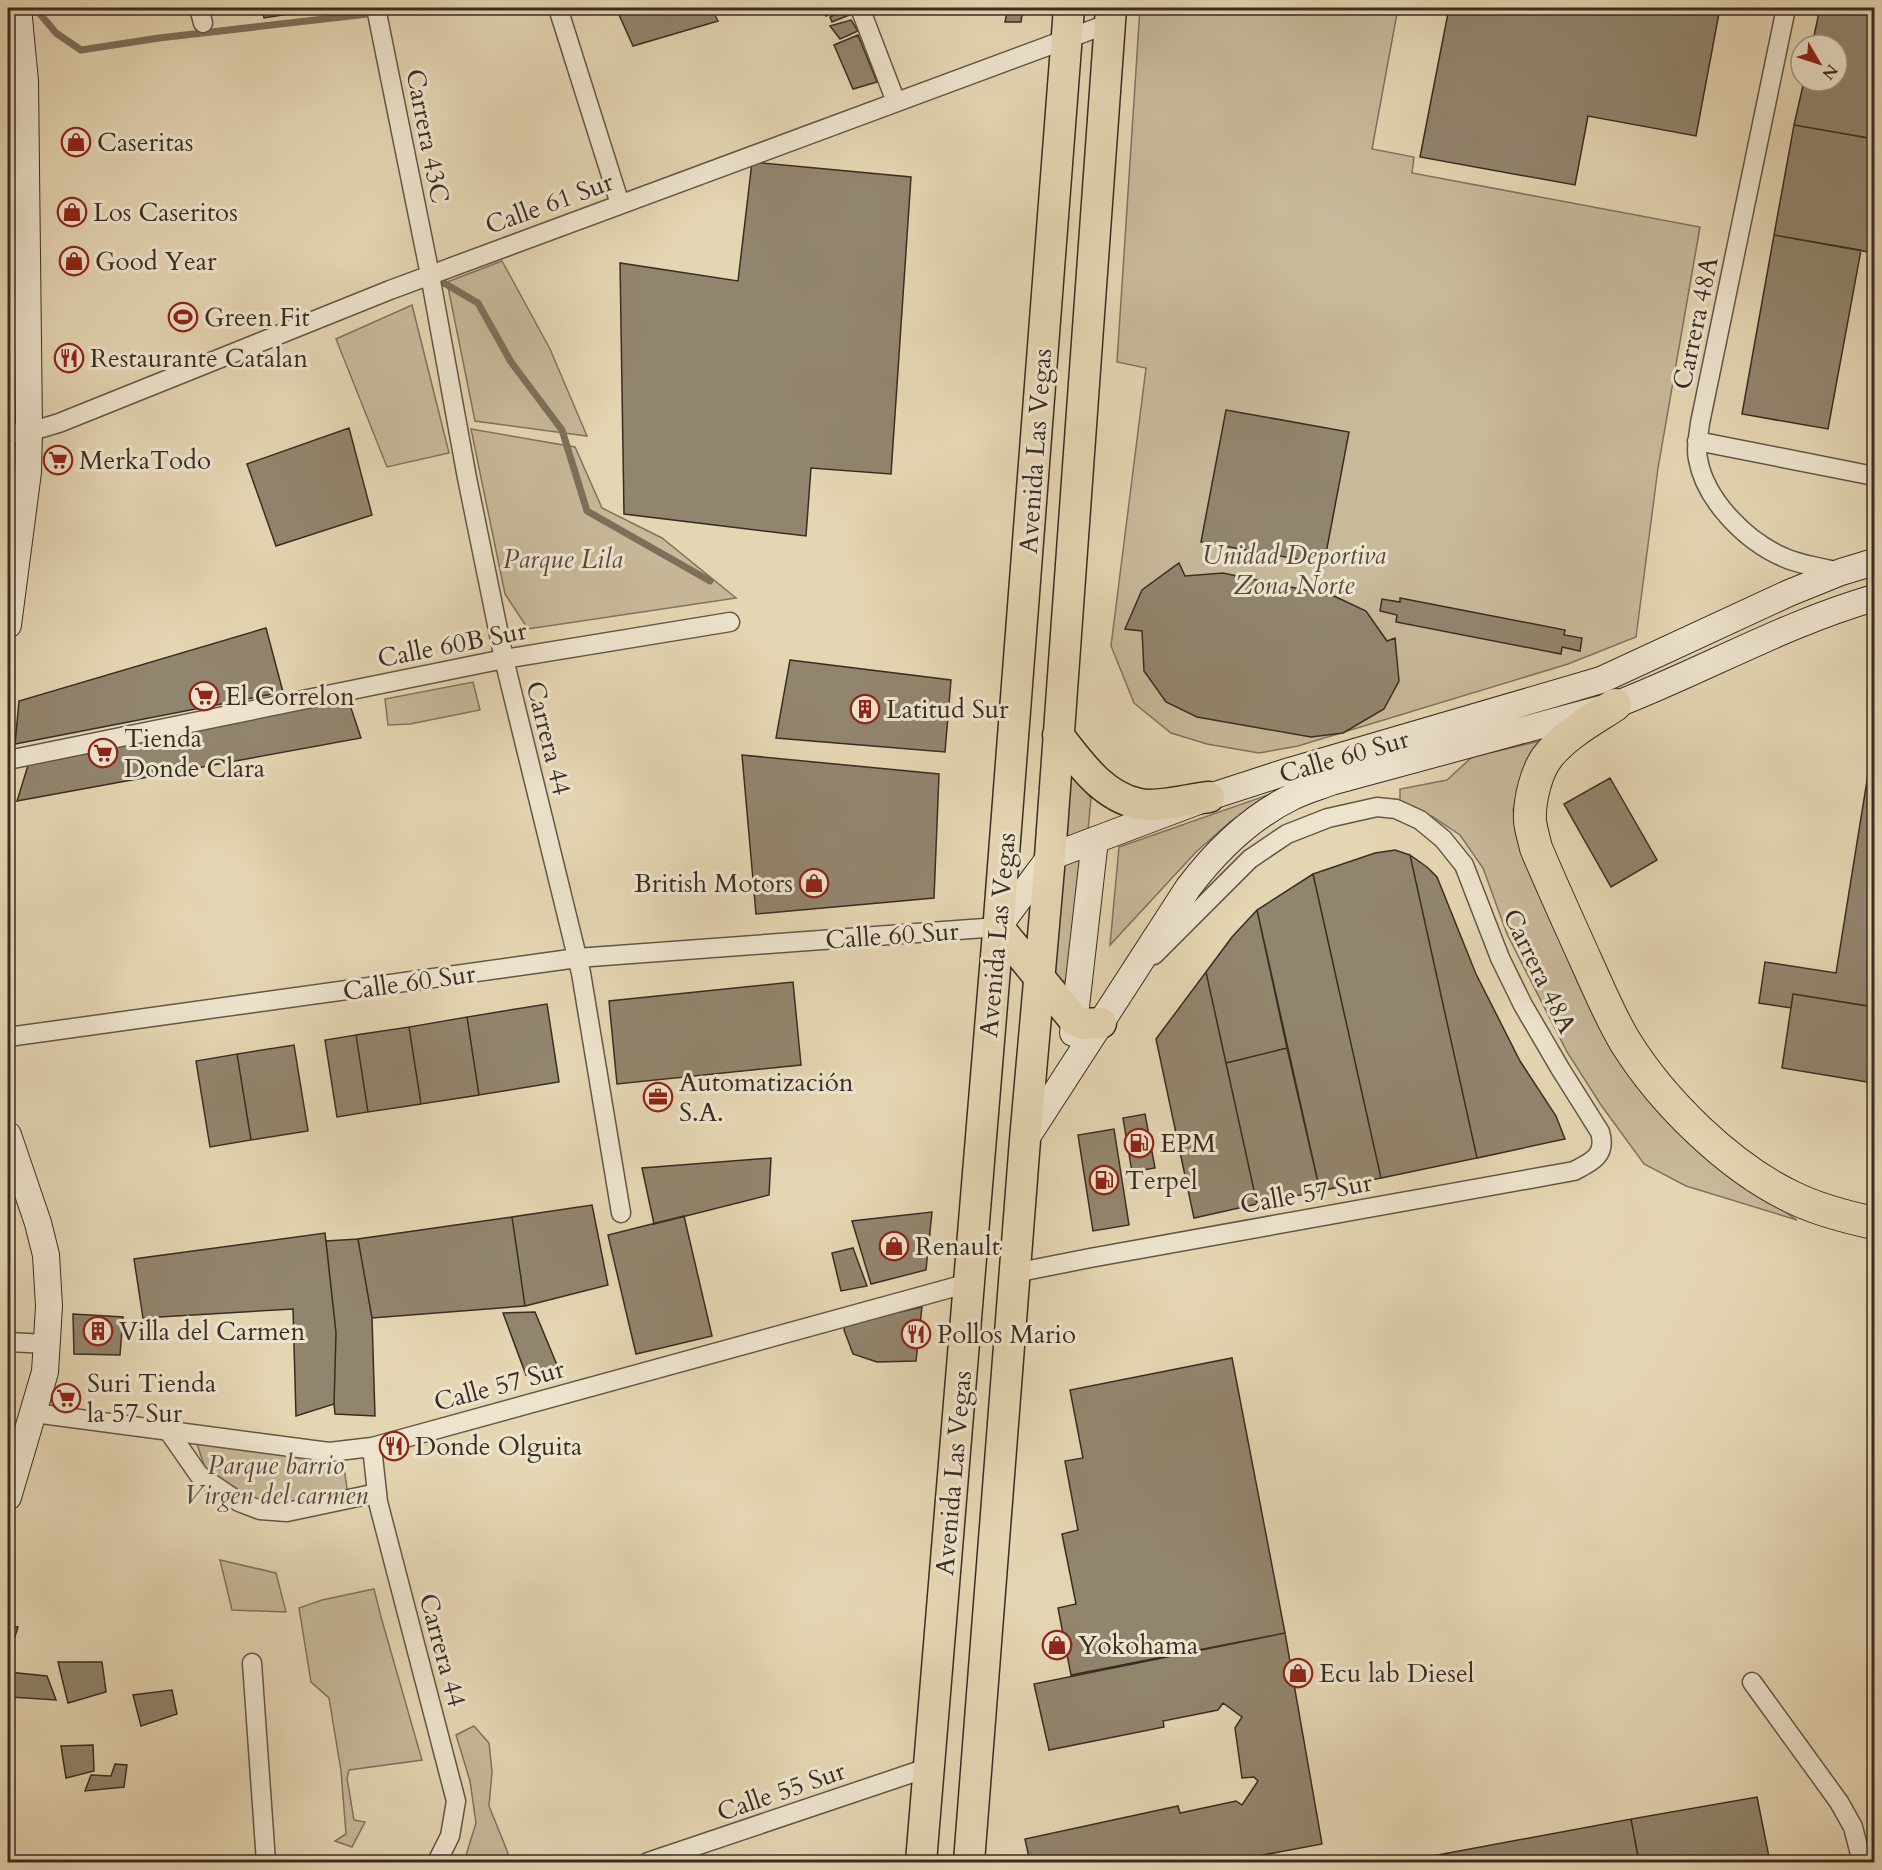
<svg xmlns="http://www.w3.org/2000/svg" width="1882" height="1870" viewBox="0 0 1882 1870" font-family="Cardo,serif">
	<style>
		.green { fill: #c8b99b; stroke: #80735f; stroke-width: 1.5 }
		.lines { fill: none; stroke-linecap: round; stroke-linejoin: round }
		.stream { stroke: #7c705c; stroke-width: 7 }
		.building { fill: #92856e; stroke: #382d23; stroke-width: 1.5 }
		.minor-casing { stroke: #635747; stroke-width: 21 }
		.secondary-casing { stroke: #382d23; stroke-width: 28 }
		.primary-casing { stroke: #382d23; stroke-width: 33 }
		.trunk-casing { stroke: #382d23; stroke-width: 34 }
		.minor { stroke: #eee4ce; stroke-width: 18 }
		.secondary { stroke: #eee4ce; stroke-width: 26 }
		.primary { stroke: #e5d6b3; stroke-width: 30 }
		.trunk { stroke: #e5d6b3; stroke-width: 32 }
		.labels { text-anchor: middle; stroke-width: 6; stroke-linejoin: round; paint-order: stroke }
		.street-label { font-size: 26px; fill: #382d23; stroke: #eee4ce }
		.poi-label { font-size: 26px; fill: #382d23; stroke: #eee4ce; text-anchor: start }
		.park-label { font-size: 26px; font-style: italic; fill: #55493b; stroke: #eee4ce }
	</style>
	<rect width="100%" height="100%" fill="#e5d6b3"/>
	<filter id="stains"><feTurbulence type="fractalNoise" baseFrequency=".00333" numOctaves="4"/><feColorMatrix values="0 0 0 0 .2 0 0 0 0 .09 0 0 0 0 .02 0 0 0 .5 -.17"/></filter>
	<radialGradient id="worn" r=".72"><stop offset=".6" stop-color="#630" stop-opacity="0"/><stop offset="1" stop-color="#630" stop-opacity=".3"/></radialGradient>
	<path class="green" d="M1140,8H1398L1372,149L1414,157L1412,173L1700,227L1658,468L1636,637L1568,664L1298,746L1259,753L1207,744L1171,733L1134,703L1111,646L1146,368L1117,362Z
		M502,261L550,349L587,436L475,421L447,282Z
		M412,305L449,453L387,467L336,339Z
		M471,429L575,447L602,508L662,538L736,598L528,629L505,594Z
		M473,682L480,710L410,724L388,725L385,699Z
		M1548,739L1522,777L1513,810L1521,849L1575,976L1609,1043L1744,1184L1797,1220L1686,1186L1644,1164L1601,1105L1567,1052L1507,934L1483,868L1460,835L1433,817L1400,804V789L1447,780L1472,757Z
		M1066,768L1091,798L1074,982L1046,979Z
		M1282,790L1231,821L1196,852L1110,945L1119,847Z
		M197,1444L343,1460L348,1496L277,1508L249,1497L206,1471Z
		M220,1560L276,1573L286,1612L232,1610Z
		M374,1589L381,1617L422,1760L349,1770L347,1778L354,1820L365,1822L352,1847L335,1841L346,1834L341,1771L329,1698L311,1682L299,1608L322,1600Z
		M474,1726L489,1743L492,1772L489,1806L508,1853L505,1862H464L476,1823L470,1781L456,1735Z"/>
	<g class="lines">
		<path class="stream" d="M35,8L56,33L81,50L159,38L368,14
			M444,283L478,303L511,362L562,430L587,511L710,581"/>
	</g>
	<path class="building" d="M262,8H327L264,18Z
		M616,8H711L718,21L633,46Z
		M822,8H841L826,16Z
		M847,8L852,14L832,22L830,17Z
		M1008,8H1023L1021,22H1005Z
		M1449,8H1720L1696,136L1588,116L1575,185L1420,157Z
		M1820,8H1874V139L1794,125L1804,81H1837V45H1812Z
		M851,20L858,31L840,39L830,26Z
		M858,35L877,82L853,89L834,45Z
		M1794,125L1874,139V253L1774,235Z
		M752,162L911,177L891,474L811,468L806,536L624,514L620,263L738,281Z
		M1774,235L1861,250L1828,429L1742,414Z
		M1226,410L1349,432L1324,564L1201,542Z
		M349,428L372,515L276,546L247,464Z
		M1179,563L1185,576L1223,573L1334,596L1366,611L1387,641L1395,638L1399,681L1384,709L1343,733L1311,737L1197,717L1166,702L1144,671L1142,631L1125,629L1142,590Z
		M1400,598L1565,630L1564,635L1582,638L1580,651L1562,647L1561,654L1396,622L1397,615L1380,611L1382,599L1400,602Z
		M266,628L283,692L15,744L19,701Z
		M790,660L951,680L945,752L776,738Z
		M348,699L361,738L17,801L30,759Z
		M1874,737V1007L1793,994L1791,1008L1759,1003L1765,962L1836,973Z
		M742,755L939,774L934,898L756,914Z
		M1610,778L1657,860L1611,887L1564,804Z
		M1395,850L1410,855L1477,1158L1381,1178L1313,874L1375,853Z
		M1410,855L1427,867L1437,877L1476,974L1520,1061L1556,1116L1565,1139L1477,1158Z
		M1313,874L1381,1178L1320,1191L1257,910Z
		M1257,910L1287,1048L1226,1063L1206,972L1232,937Z
		M1206,972L1257,1204L1194,1218L1156,1039Z
		M793,982L801,1065L617,1084L609,1001Z
		M1793,994L1874,1007V1083L1782,1068Z
		M547,1004L559,1082L479,1095L467,1017Z
		M467,1017L479,1095L421,1104L409,1027Z
		M409,1027L421,1104L368,1112L356,1035Z
		M356,1035L368,1112L337,1117L325,1040Z
		M294,1045L308,1131L251,1140L237,1054Z
		M1287,1048L1320,1191L1257,1204L1226,1063Z
		M237,1054L251,1140L210,1147L196,1061Z
		M1145,1114L1155,1168L1132,1172L1123,1118Z
		M1114,1129L1129,1225L1093,1231L1078,1135Z
		M771,1158L769,1195L654,1224L642,1168Z
		M592,1205L608,1285L525,1306L512,1217Z
		M932,1212L926,1270L871,1284L852,1221Z
		M684,1216L712,1336L636,1354L608,1235Z
		M512,1217L525,1306L372,1318L358,1239Z
		M325,1233L336,1333L334,1404L296,1416L293,1309L143,1318L134,1259Z
		M358,1239L372,1318L375,1416L335,1414L334,1404L336,1333L326,1241Z
		M853,1248L867,1286L841,1291L832,1253Z
		M922,1307L916,1361L877,1362L853,1354L844,1330L845,1324Z
		M535,1312L557,1365L526,1375L503,1313Z
		M73,1314L123,1317L120,1355L74,1354Z
		M1232,1358L1285,1633L1071,1675L1058,1608L1076,1604L1062,1534L1078,1530L1065,1461L1083,1458L1070,1390Z
		M1874,1569V1594L1869,1593Z
		M8,1625L18,1627L11,1649L8,1648Z
		M1285,1633L1322,1844L1226,1862H1030L1025,1839L1178,1806L1180,1813L1236,1801L1242,1805L1258,1781L1254,1777L1242,1778L1235,1728L1242,1717L1223,1703L1218,1710L1163,1721L1164,1727L1049,1750L1034,1684Z
		M58,1662H102L106,1692L68,1703Z
		M8,1672L47,1676L56,1700L11,1697L10,1711H8Z
		M172,1690L177,1714L141,1726L133,1695Z
		M93,1745L94,1771L66,1778L61,1746Z
		M115,1764L127,1765L124,1787L85,1791L91,1775L111,1776Z
		M1757,1797L1770,1862H1639L1631,1819Z
		M1631,1819L1639,1862H1400Z"/>
	<g class="lines">
		<g class="minor-casing">
			<path id="minor" d="M199,8L203,23
				M376,8L430,275L467,478L504,659L581,973L621,1213
				M558,8L620,204
				M860,8L896,102
				M1786,8L1700,423C1699,434 1695,447 1698,459C1705,500 1746,541 1783,557C1800,565 1822,568 1841,572
				M8,434L39,429L59,423L390,290L1110,23
				M1697,441L1874,476
				M8,760L504,659L730,622
				M8,1037L577,958L998,927
				M1015,1273L1090,1258L1574,1171C1592,1162 1607,1155 1600,1132L1561,1070L1523,1005L1500,958L1464,865L1443,839L1420,820L1396,809L1377,807L1328,818L1287,834L1250,859L1154,955
				M8,1342L48,1344
				M34,1413L329,1452L372,1447L969,1283
				M169,1432L199,1475L239,1502L260,1510L287,1512L377,1493
				M372,1447L378,1502L456,1801L450,1836L437,1862
				M252,1663L266,1862
				M1752,1682L1839,1802L1853,1827L1862,1862
				M648,1862L930,1767"/>
		</g>
		<g class="secondary-casing">
			<path id="secondary" d="M8,625L28,472L29,430L25,81L18,8
				M998,927L1050,857L1209,797L1283,773L1601,680L1789,593L1841,572L1874,562
				M1073,1033L1095,840
				M8,1135L38,1223L46,1255L49,1306L45,1372L8,1497
				M1025,1140L1188,888C1216,851 1249,818 1292,797C1304,791 1318,787 1331,782L1615,705C1703,671 1784,624 1874,598"/>
		</g>
		<g class="primary-casing">
			<path id="primary" d="M1058,735C1080,763 1102,796 1139,804C1158,808 1189,799 1209,797
				M998,927L1075,1021L1084,1024L1101,1023
				M921,1862L998,932L1069,8
				M969,1862L1025,1140L1050,857L1111,8"/>
		</g>
		<g class="trunk-casing">
			<path id="trunk" d="M1615,705C1592,720 1566,734 1549,755C1536,770 1529,802 1530,821C1531,830 1534,839 1536,848C1552,886 1569,923 1586,961C1599,989 1610,1017 1626,1043C1663,1102 1729,1167 1792,1197C1818,1210 1846,1217 1874,1223"/>
		</g>
		<use href="#minor" class="minor"/>
		<use href="#secondary" class="secondary"/>
		<use href="#primary" class="primary"/>
		<use href="#trunk" class="trunk"/>
	</g>
	<defs>
		<g id="shop-ring" transform="scale(1.5)"><circle r="9.5" fill="#eee4ce" stroke="#8f2418" stroke-width="1.5"/><path d="M-5-2.5h2.3a2.7 3.5 0 0 1 5.4 0H5L5.5 6h-11ZM-1.5-2.5h3a1.5 2.3 0 0 0-3 0Z" fill="#8f2418"/></g>
		<g id="stadium-ring" transform="scale(1.5)"><circle r="9.5" fill="#eee4ce" stroke="#8f2418" stroke-width="1.5"/><path d="M0-5a6.5 5 0 1 0 0 10a6.5 5 0 1 0 0-10ZM-3.5-1.8h7v3.6h-7Z" fill="#8f2418"/></g>
		<g id="restaurant-ring" transform="scale(1.5)"><circle r="9.5" fill="#eee4ce" stroke="#8f2418" stroke-width="1.5"/><path d="M-5-6h1v4h1v-4h1v4h1v-4h1v5L-1.5 .5V6h-2V.5L-5-1ZM5-6V6H3V1.5H1.5Q1.5-4 5-6Z" fill="#8f2418"/></g>
		<g id="supermarket-ring" transform="scale(1.5)"><circle r="9.5" fill="#eee4ce" stroke="#8f2418" stroke-width="1.5"/><path d="M-6-5.5h2.5l.6 2H6L4.5 2H-2.5L-4.4-4H-6ZM-1.5 3.2a1.3 1.3 0 1 0 .1 0ZM3 3.2a1.3 1.3 0 1 0 .1 0Z" fill="#8f2418"/></g>
		<g id="building-ring" transform="scale(1.5)"><circle r="9.5" fill="#eee4ce" stroke="#8f2418" stroke-width="1.5"/><path d="M-4-6H4V6H1V3H-1V6H-4ZM-2.5-4.3h1.7v1.8h-1.7ZM.8-4.3h1.7v1.8H.8ZM-2.5-1h1.7V.8h-1.7ZM.8-1h1.7V.8H.8Z" fill="#8f2418"/></g>
		<g id="office-ring" transform="scale(1.5)"><circle r="9.5" fill="#eee4ce" stroke="#8f2418" stroke-width="1.5"/><path d="M-6-3h4V-5.5h4V-3h4V5H-6ZM-1-4.5V-3h2v-1.5ZM-6 0V1H6V0Z" fill="#8f2418"/></g>
		<g id="fuel-ring" transform="scale(1.5)"><circle r="9.5" fill="#eee4ce" stroke="#8f2418" stroke-width="1.5"/><path d="M-5.5-6h7V0h2V4h1.3V-2.5L3-4.5l.8-.8L6-3V5H2.5V1h-1V6h-7ZM-4.2-4.7v3.2H.2V-4.7Z" fill="#8f2418"/></g>
	</defs>
	<g fill-rule="evenodd">
		<use href="#shop-ring" x="76" y="142"/>
		<use href="#shop-ring" x="72" y="212"/>
		<use href="#shop-ring" x="74" y="261"/>
		<use href="#stadium-ring" x="183" y="317"/>
		<use href="#restaurant-ring" x="69" y="358"/>
		<use href="#supermarket-ring" x="58" y="460"/>
		<use href="#supermarket-ring" x="204" y="696"/>
		<use href="#building-ring" x="865" y="709"/>
		<use href="#supermarket-ring" x="103" y="753"/>
		<use href="#shop-ring" x="814" y="883"/>
		<use href="#office-ring" x="658" y="1097"/>
		<use href="#fuel-ring" x="1139" y="1143"/>
		<use href="#fuel-ring" x="1104" y="1180"/>
		<use href="#shop-ring" x="894" y="1246"/>
		<use href="#building-ring" x="98" y="1331"/>
		<use href="#restaurant-ring" x="916" y="1334"/>
		<use href="#supermarket-ring" x="66" y="1398"/>
		<use href="#restaurant-ring" x="394" y="1446"/>
		<use href="#shop-ring" x="1057" y="1645"/>
		<use href="#shop-ring" x="1298" y="1673"/>
	</g>
	<g class="labels">
		<g class="street-label">
			<text transform="translate(428 136) rotate(79)" y="9">Carrera 43C</text>
			<text transform="translate(549 203) rotate(-20)" y="9">Calle 61 Sur</text>
			<text transform="translate(1695 323) rotate(-78)" y="9">Carrera 48A</text>
			<text transform="translate(1035 451) rotate(-86)" y="9">Avenida Las Vegas</text>
			<text transform="translate(452 644) rotate(-11)" y="9">Calle 60B Sur</text>
			<text transform="translate(549 738) rotate(76)" y="9">Carrera 44</text>
			<text transform="translate(1344 756) rotate(-16)" y="9">Calle 60 Sur</text>
			<text transform="translate(892 935) rotate(-4)" y="9">Calle 60 Sur</text>
			<text transform="translate(997 935) rotate(-85)" y="9">Avenida Las Vegas</text>
			<text transform="translate(1540 971) rotate(64)" y="9">Carrera 48A</text>
			<text transform="translate(409 982) rotate(-8)" y="9">Calle 60 Sur</text>
			<text transform="translate(1306 1193) rotate(-10)" y="9">Calle 57 Sur</text>
			<text transform="translate(499 1385) rotate(-15)" y="9">Calle 57 Sur</text>
			<text transform="translate(953 1473) rotate(-85)" y="9">Avenida Las Vegas</text>
			<text transform="translate(443 1650) rotate(75)" y="9">Carrera 44</text>
			<text transform="translate(781 1791) rotate(-19)" y="9">Calle 55 Sur</text>
		</g>
		<g class="poi-label">
			<text x="97" y="151">Caseritas</text>
			<text x="93" y="221">Los Caseritos</text>
			<text x="95" y="270">Good Year</text>
			<text x="204" y="326">Green Fit</text>
			<text x="90" y="367">Restaurante Catalan</text>
			<text x="79" y="469">MerkaTodo</text>
			<text x="225" y="705">El Correlon</text>
			<text x="886" y="718">Latitud Sur</text>
			<text x="124" y="747">Tienda<tspan x="124" dy="30">Donde Clara</tspan></text>
			<text x="793" y="892" text-anchor="end">British Motors</text>
			<text x="679" y="1091">Automatización<tspan x="679" dy="30">S.A.</tspan></text>
			<text x="1160" y="1152">EPM</text>
			<text x="1125" y="1189">Terpel</text>
			<text x="915" y="1255">Renault</text>
			<text x="119" y="1340">Villa del Carmen</text>
			<text x="937" y="1343">Pollos Mario</text>
			<text x="87" y="1392">Suri Tienda<tspan x="87" dy="30">la 57 Sur</tspan></text>
			<text x="415" y="1455">Donde Olguita</text>
			<text x="1078" y="1654">Yokohama</text>
			<text x="1319" y="1682">Ecu lab Diesel</text>
		</g>
		<g class="park-label">
			<text x="1294" y="564">Unidad Deportiva<tspan x="1294" dy="30">Zona Norte</tspan></text>
			<text x="563" y="568">Parque Lila</text>
			<text x="276" y="1474">Parque barrio<tspan x="276" dy="30">Virgen del carmen</tspan></text>
		</g>
	</g>
	<rect width="1882" height="1870" fill="none" stroke="#e5d6b3" stroke-width="30"/>
	<rect x="9" y="9" width="1864" height="1852" fill="none" stroke="#382d23" stroke-width="3"/>
	<rect x="15" y="15" width="1852" height="1840" fill="none" stroke="#382d23" stroke-width="1.5"/>
	<g transform="translate(1819 63) rotate(129)"><circle r="28" fill="#eee4ce" stroke="#a59b8a" stroke-width="1.5"/>
	<path d="M0-4.5L10 22L0 15L-10 22Z" fill="#8f2418"/>
	<text y="-9" font-size="16" font-weight="bold" text-anchor="middle" fill="#382d23">N</text>
	</g>
	<rect width="100%" height="100%" filter="url(#stains)"/>
	<rect width="100%" height="100%" fill="url(#worn)"/>
</svg>
